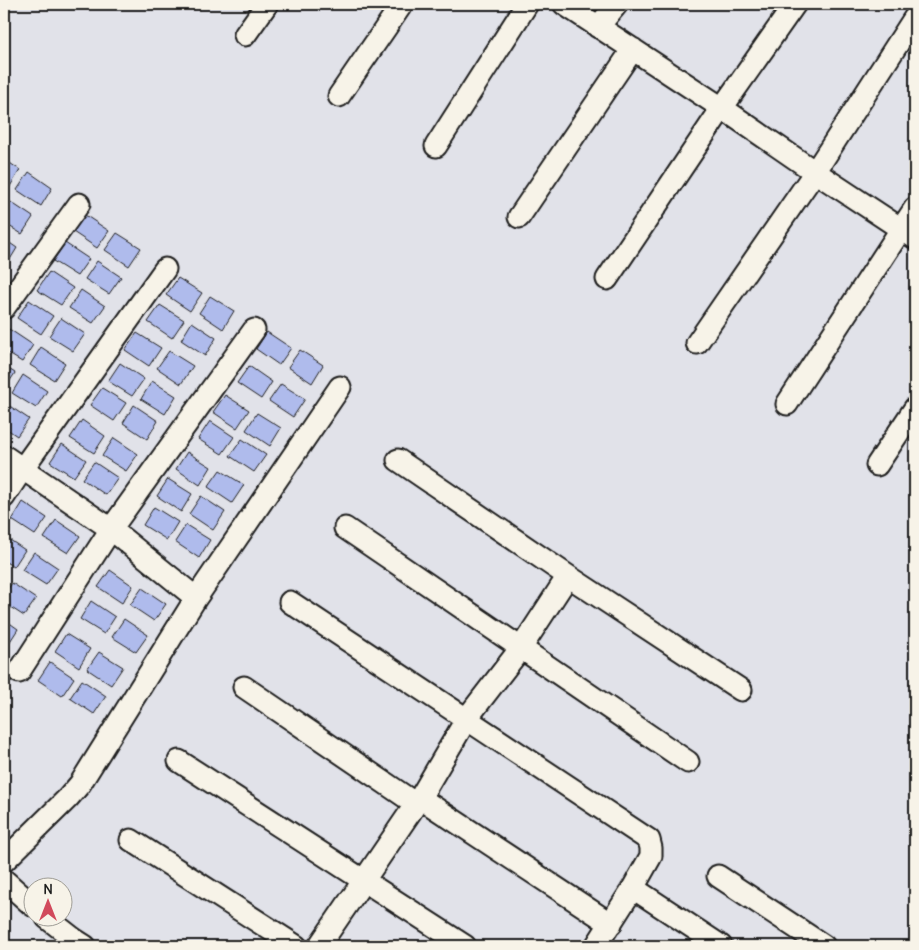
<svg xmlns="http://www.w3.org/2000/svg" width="919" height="950" viewBox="0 0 919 950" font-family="Delius,sans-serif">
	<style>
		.building { fill: #afbbec; stroke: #1c1c1c }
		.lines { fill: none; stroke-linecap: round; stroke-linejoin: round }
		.minor-casing { stroke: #1c1c1c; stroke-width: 25 }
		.minor { stroke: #f7f3e8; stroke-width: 21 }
	</style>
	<rect width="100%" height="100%" fill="#e1e2e9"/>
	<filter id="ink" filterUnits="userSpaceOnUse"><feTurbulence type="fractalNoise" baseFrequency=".02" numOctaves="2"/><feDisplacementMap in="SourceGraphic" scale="10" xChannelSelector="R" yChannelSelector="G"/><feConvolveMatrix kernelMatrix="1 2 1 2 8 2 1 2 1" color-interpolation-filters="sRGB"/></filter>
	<g filter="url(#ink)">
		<path class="building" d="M4,159L20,170L9,188L4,184Z
			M29,172L52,188L41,206L17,190Z
			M9,201L33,217L22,234L4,223V209Z
			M85,215L109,231L97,248L73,232Z
			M117,233L141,248L129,266L105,250Z
			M4,239L17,248L6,266L4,265Z
			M65,243L89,259L77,276L53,261Z
			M97,261L121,277L109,294L85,279Z
			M49,272L73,288L61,305L37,290Z
			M178,278L202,293L190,311L166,295Z
			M81,290L105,306L93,323L69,308Z
			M210,296L234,311L223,329L199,313Z
			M29,300L53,316L41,334L17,318Z
			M160,305L184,320L172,338L148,322Z
			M61,318L85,334L73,351L49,336Z
			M192,322L216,338L205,356L181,340Z
			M9,329L33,345L22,362L4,351V337Z
			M267,332L291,348L279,365L256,349Z
			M137,333L161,348L149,366L125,350Z
			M41,347L65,363L54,380L30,365Z
			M300,350L323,365L312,383L288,367Z
			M169,351L193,366L181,384L157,368Z
			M120,363L144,379L132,396L108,381Z
			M4,366L15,373L4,390Z
			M249,366L272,382L261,399L237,383Z
			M23,375L47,391L36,408L12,393Z
			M152,381L176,396L165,414L141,399Z
			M281,384L305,399L293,417L269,401Z
			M102,388L126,403L114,421L90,405Z
			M225,395L249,410L237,428L213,412Z
			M5,403L29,419L17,436L4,427V405Z
			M134,405L158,421L147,439L123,423Z
			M257,413L281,428L270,446L246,430Z
			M82,420L105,436L94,453L70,438Z
			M210,421L234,437L222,454L198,439Z
			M114,438L138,454L126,471L102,456Z
			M242,439L266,455L254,472L230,456Z
			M62,444L86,460L74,477L50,462Z
			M187,452L211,467L200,485L176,469Z
			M94,462L118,478L106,495L82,479Z
			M220,470L244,485L232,503L208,487Z
			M168,479L192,494L181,512L157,496Z
			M201,496L225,512L213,530L189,514Z
			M23,502L47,518L35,535L12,520Z
			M154,507L178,522L167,540L143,525Z
			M56,520L80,536L68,553L44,538Z
			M186,525L210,540L199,558L175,542Z
			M4,536L25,550L14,567L4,561Z
			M34,552L58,568L46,585L22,570Z
			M110,570L133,586L122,603L98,587Z
			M12,583L36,599L24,616L4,603V595Z
			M142,588L166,604L154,621L130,605Z
			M91,601L115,617L104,634L80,619Z
			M4,619L18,629L7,646L4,644Z
			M124,619L148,635L136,652L112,637Z
			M66,634L90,649L79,667L55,651Z
			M99,652L123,667L111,685L87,669Z
			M50,662L74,678L62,696L38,680Z
			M82,680L106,696L94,714L70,698Z"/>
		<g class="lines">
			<g class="minor-casing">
				<path id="minor" d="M564,4L722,108L815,172L915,238
					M598,27L617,4
					M245,35L267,4
					M339,96L402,4
					M436,146L527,4
					M519,217L633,49
					M607,279L722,108L795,4
					M4,308L79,204
					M697,343L815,172L915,17
					M787,404L915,208
					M4,456L111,529L196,598
					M398,460L568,576L741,690
					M877,465L915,408
					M4,497L23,468L165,269
					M345,528L688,762
					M290,602L649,840L651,848V856L633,888L596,946
					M19,672L111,529L254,330
					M244,687L416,804
					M179,761L465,946
					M420,798L611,924
					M131,840L296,946
					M4,861L68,798L80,784L196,598L340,387
					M718,876L824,946
					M4,880L32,905
					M633,888L721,946
					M47,918L74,939L85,946
					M319,946L420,798L467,718L521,648L568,576"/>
			</g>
			<use href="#minor" class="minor"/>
		</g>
	</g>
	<rect width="919" height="950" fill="none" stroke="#f7f3e8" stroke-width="20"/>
	<rect x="10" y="10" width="899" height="930" fill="none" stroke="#1c1c1c" stroke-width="2" filter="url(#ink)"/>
	<g transform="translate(48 902)"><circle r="24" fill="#f7f3e8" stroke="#9f9d96"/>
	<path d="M0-4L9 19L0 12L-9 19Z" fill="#d1495b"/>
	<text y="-8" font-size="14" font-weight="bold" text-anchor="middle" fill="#1c1c1c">N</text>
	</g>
</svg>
